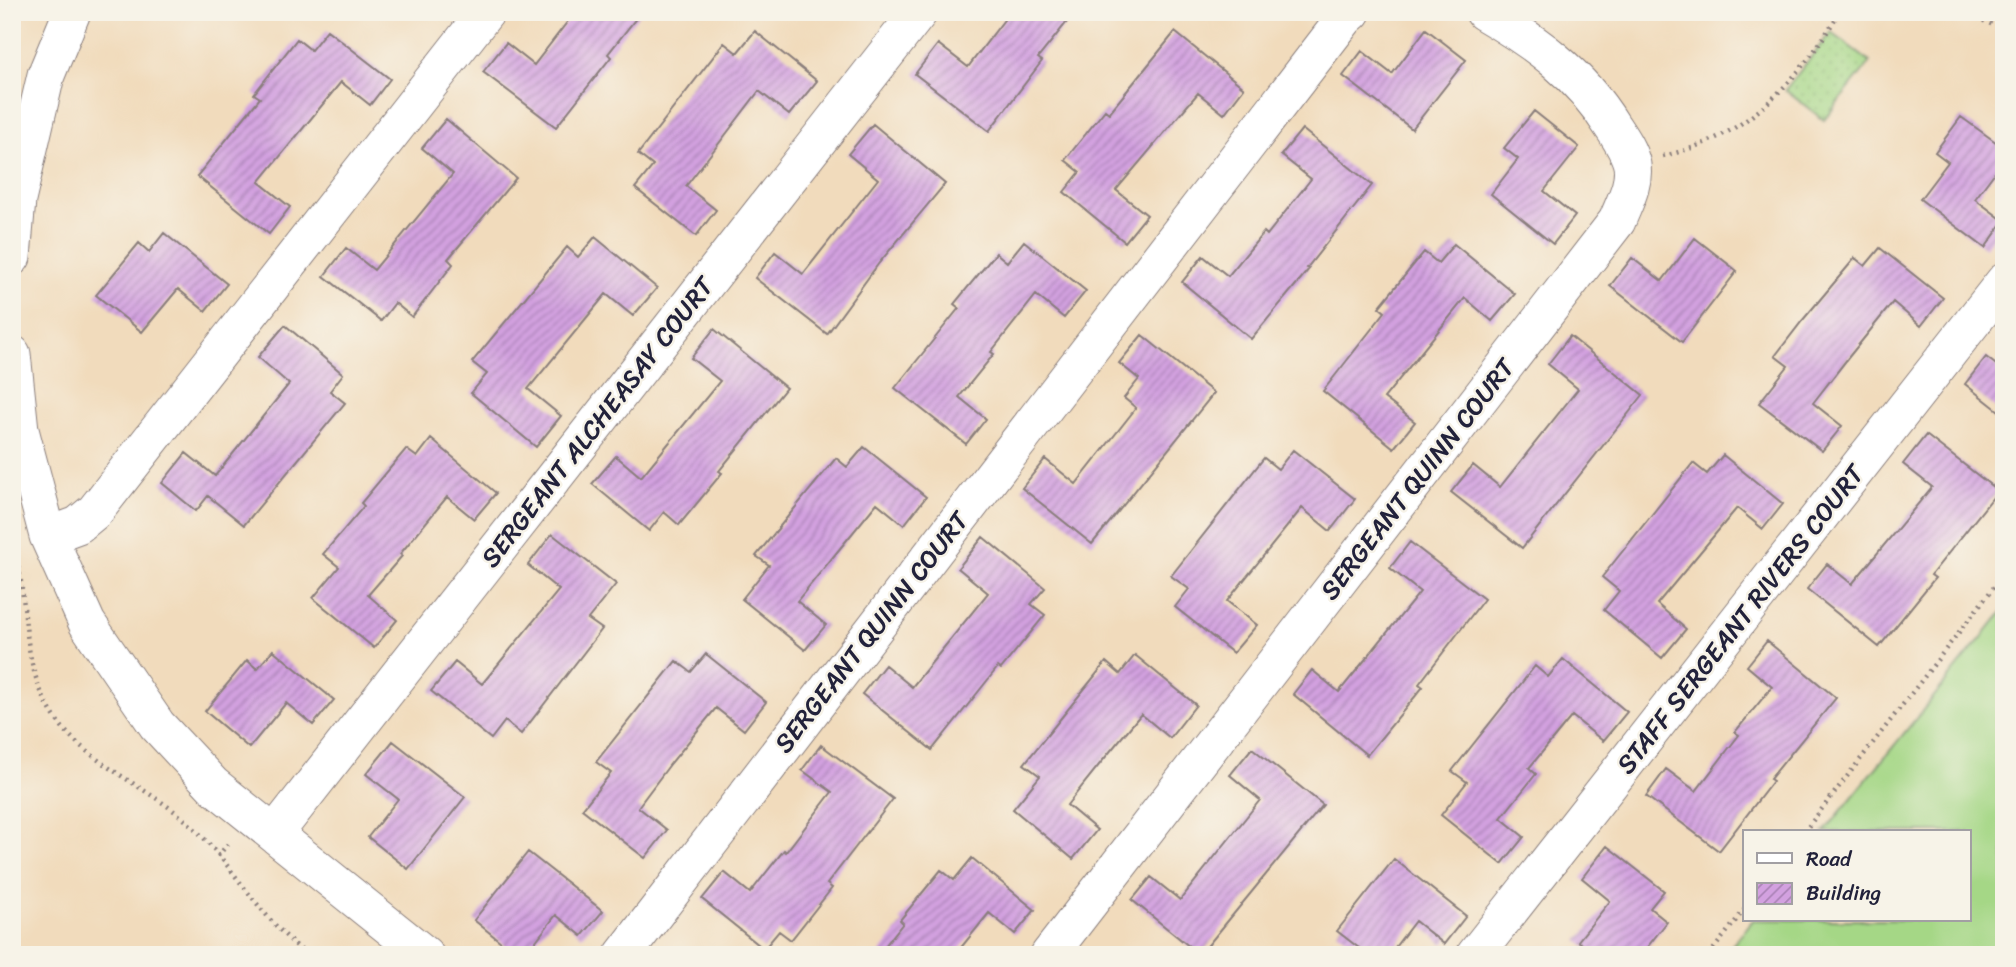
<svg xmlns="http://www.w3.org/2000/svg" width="2016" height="967" viewBox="0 0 2016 967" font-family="Sriracha,sans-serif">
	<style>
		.grass { fill: #a5d786; stroke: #647c60; stroke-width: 2 }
		.park { fill: url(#park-dots); stroke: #647c60; stroke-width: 2 }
		.building { fill: url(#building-hatch) }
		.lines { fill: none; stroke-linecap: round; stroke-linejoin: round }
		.minor-casing { stroke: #8a7e7c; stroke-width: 39 }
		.path { stroke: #8a7e7c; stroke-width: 4.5; stroke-dasharray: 2 5; stroke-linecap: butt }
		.minor { stroke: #fff; stroke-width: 37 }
		.labels { text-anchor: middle; stroke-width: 5; stroke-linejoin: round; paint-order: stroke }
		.street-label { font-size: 26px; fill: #22223b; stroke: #f7f3e8 }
	</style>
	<defs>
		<pattern id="park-dots" width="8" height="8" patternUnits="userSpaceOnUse" patternTransform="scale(1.75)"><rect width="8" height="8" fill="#a5d786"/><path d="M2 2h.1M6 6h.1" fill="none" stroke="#8eb875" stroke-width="1.8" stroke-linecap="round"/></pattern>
		<pattern id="building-hatch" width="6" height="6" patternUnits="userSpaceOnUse" patternTransform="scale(1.75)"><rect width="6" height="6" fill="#d3a1e0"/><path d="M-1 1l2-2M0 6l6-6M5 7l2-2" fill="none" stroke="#ab83b7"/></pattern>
	</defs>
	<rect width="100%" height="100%" fill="#f7f3e8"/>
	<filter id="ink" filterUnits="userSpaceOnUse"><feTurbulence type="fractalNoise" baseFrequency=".0143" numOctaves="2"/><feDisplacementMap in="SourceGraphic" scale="14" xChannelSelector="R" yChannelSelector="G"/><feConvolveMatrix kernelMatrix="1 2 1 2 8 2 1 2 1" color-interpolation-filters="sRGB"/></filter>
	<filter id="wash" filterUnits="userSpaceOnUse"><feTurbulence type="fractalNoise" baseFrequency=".00686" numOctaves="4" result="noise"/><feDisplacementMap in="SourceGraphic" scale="28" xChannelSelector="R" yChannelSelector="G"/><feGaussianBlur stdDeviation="1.57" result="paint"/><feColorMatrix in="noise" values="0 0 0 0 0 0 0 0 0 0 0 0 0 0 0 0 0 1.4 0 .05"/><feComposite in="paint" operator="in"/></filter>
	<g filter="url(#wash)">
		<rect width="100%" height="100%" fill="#f1dbbc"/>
		<path class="grass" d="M2004,610V955H1724L1753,920H1969V832H1824Z"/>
		<path class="park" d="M1831,32L1870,62L1824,120L1785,90Z"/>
		<g id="blocks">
			<path class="building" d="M575,12H641L608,54L611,57L556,127L483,72L506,43L534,65Z
				M1010,12H1075L1038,58L1042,61L989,131L915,74L938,44L968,67Z
				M1426,29L1466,60L1412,129L1343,76L1362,51L1392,74Z
				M327,30L390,79L370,105L341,82L259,182L290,207L269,234L197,176L260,98L254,94L297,39L311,50Z
				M755,31L817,81L789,115L759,91L720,142L686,186L716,210L696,236L635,188L653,166L638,154L724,43L737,53Z
				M1175,32L1244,88L1224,114L1198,93L1116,190L1147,215L1125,242L1064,192L1080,172L1065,160L1105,110L1109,113Z
				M1534,111L1579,147L1544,191L1575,216L1553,244L1491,194L1518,159L1504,148Z
				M1961,117L2004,148V160L1975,199L2004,221L1985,248L1920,199L1948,162L1935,152Z
				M446,119L516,178L448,259L453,264L412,317L395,303L381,321L324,276L346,248L374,270L453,174L422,148Z
				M873,124L945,184L879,263L827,334L755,278L775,252L803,274L878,179L848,154Z
				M1302,129L1372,185L1307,268L1309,269L1251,339L1182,282L1203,256L1228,276L1264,232L1267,235L1311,179L1281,155Z
				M164,233L227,284L205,311L178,289L142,332L96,295L139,243L149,252Z
				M595,237L657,288L633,316L606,294L528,389L561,416L536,447L471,393L487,374L472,362L567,247L578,257Z
				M1695,238L1737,271L1682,342L1610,286L1632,258L1662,281Z
				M1024,241L1086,291L1064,318L1036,295L991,352L994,354L959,397L986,419L966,444L895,388L959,308L954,304L996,253L1007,262Z
				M1454,244L1515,294L1492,321L1465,298L1384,398L1415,422L1394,448L1323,391L1385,312L1379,307L1424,252L1438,263Z
				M1880,248L1943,298L1921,326L1893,302L1848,358L1813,403L1842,426L1822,451L1759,403L1788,366L1775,356L1802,321L1855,258L1865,266Z
				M285,325L343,374L330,391L345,403L244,525L208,496L196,511L162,483L186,453L215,476L289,384L258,357Z
				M714,329L786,388L719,471L722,473L679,525L664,512L649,531L592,484L616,456L641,477L720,381L691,358Z
				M1142,335L1214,393L1092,544L1022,488L1045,459L1076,484L1136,408L1124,398L1139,379L1119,363Z
				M1570,336L1643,395L1522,548L1451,492L1473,465L1500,487L1578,389L1548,364Z
				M1986,357L2004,371V415L1965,384Z
				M1926,435L1998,491L1931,575L1935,578L1879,647L1807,589L1827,564L1852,584L1932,487L1903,464Z
				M431,439L496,493L474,519L447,497L400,554L402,556L368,595L397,620L374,648L313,598L339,567L323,554L364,506L361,503L406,449L417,457Z
				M864,447L926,497L904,525L877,503L797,601L826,625L805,650L742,599L769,565L756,556L785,520L836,458L847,467Z
				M1293,450L1355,499L1330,531L1302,508L1227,601L1257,625L1233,653L1175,607L1189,589L1171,576L1264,458L1278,469Z
				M1723,455L1783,504L1763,529L1737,508L1657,604L1686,629L1662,658L1604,610L1619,591L1602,577L1693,463L1707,474Z
				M552,534L616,584L588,619L602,629L521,734L505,721L491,739L431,691L455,662L482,684L559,590L528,565Z
				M983,537L1045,588L1031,604L1045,615L1001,669L998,667L932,750L862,694L885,665L912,687L988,593L958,568Z
				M1410,542L1484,599L1419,684L1423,687L1367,755L1293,694L1312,670L1339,692L1420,592L1390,568Z
				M1767,641L1836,698L1770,779L1773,781L1719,851L1646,796L1666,769L1696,791L1739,735L1735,732L1772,687L1747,666Z
				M273,650L334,700L313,725L286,703L249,748L205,711L247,660L257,669Z
				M706,654L766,702L744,730L716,708L671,763L638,807L667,830L645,858L582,809L611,773L596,762L676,661L691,672Z
				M1135,655L1196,705L1170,738L1141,714L1099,765L1067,805L1097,830L1073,859L1013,809L1040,776L1024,764L1106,662L1120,674Z
				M1563,659L1627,712L1603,741L1572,716L1529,768L1536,774L1501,818L1524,837L1502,864L1441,815L1467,782L1452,771L1535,666L1548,677Z
				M393,741L465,797L408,869L368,837L398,799L366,774Z
				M821,745L893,799L827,884L832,888L791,940L779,931L764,949L702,899L724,872L750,893L784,850L786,852L832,792L802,770Z
				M1252,748L1323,805L1200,955L1132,900L1151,877L1180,900L1260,800L1230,775Z
				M1607,846L1664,891L1650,908L1667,922L1641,955H1597L1578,941L1610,901L1582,878Z
				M528,852L603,911L582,936L556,915L525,955H517L474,920Z
				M972,858L1035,910L1015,934L989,913L955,955H878L903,923L900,920L941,870L954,880Z
				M1394,859L1466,916L1444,944L1415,921L1389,955H1368L1337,931Z"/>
		</g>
	</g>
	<g filter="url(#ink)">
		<use href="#blocks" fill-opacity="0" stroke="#8a7e7c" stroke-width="2"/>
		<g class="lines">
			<g class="minor-casing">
				<path id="minor" d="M12,257L17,200L46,75L72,12
					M12,354L20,430L48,536L87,623L157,725L213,785L425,955
					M48,536L78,525L95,511L486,12
					M275,833L919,12
					M623,955L1345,18L1352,12
					M1049,955L1617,221C1624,203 1635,185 1632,165C1629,151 1620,138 1612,126C1579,73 1537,43 1484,12
					M1475,955L2004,282"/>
			</g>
			<path class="path" d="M1964,12L2004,30
				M1663,156C1675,153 1688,150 1699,145C1759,124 1809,66 1839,12
				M13,546C31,603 18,656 51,711C81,763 152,787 194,828C235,868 262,921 308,955
				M1804,832L2004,574
				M218,856L231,840
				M1709,955L1745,909"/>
			<use href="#minor" class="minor"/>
		</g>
	</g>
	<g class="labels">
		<g class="street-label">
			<text transform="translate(597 422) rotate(-52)" y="9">SERGEANT ALCHEASAY COURT</text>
			<text transform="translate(1417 479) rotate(-52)" y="9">SERGEANT QUINN COURT</text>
			<text transform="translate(1740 619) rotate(-52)" y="9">STAFF SERGEANT RIVERS COURT</text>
			<text transform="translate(871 632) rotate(-52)" y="9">SERGEANT QUINN COURT</text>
		</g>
	</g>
	<rect width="2016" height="967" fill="none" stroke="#f7f3e8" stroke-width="42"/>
	<rect x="1743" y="830" width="228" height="91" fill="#f7f3e8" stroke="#a29fa3" stroke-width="2"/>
	<rect x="1757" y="853" width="35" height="10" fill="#ffffff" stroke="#a29fa3" stroke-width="2"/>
	<text x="1806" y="866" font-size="21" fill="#22223b">Road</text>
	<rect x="1757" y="883" width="35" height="21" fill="url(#building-hatch)" stroke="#a29fa3" stroke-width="2"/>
	<text x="1806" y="900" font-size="21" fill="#22223b">Building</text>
</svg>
